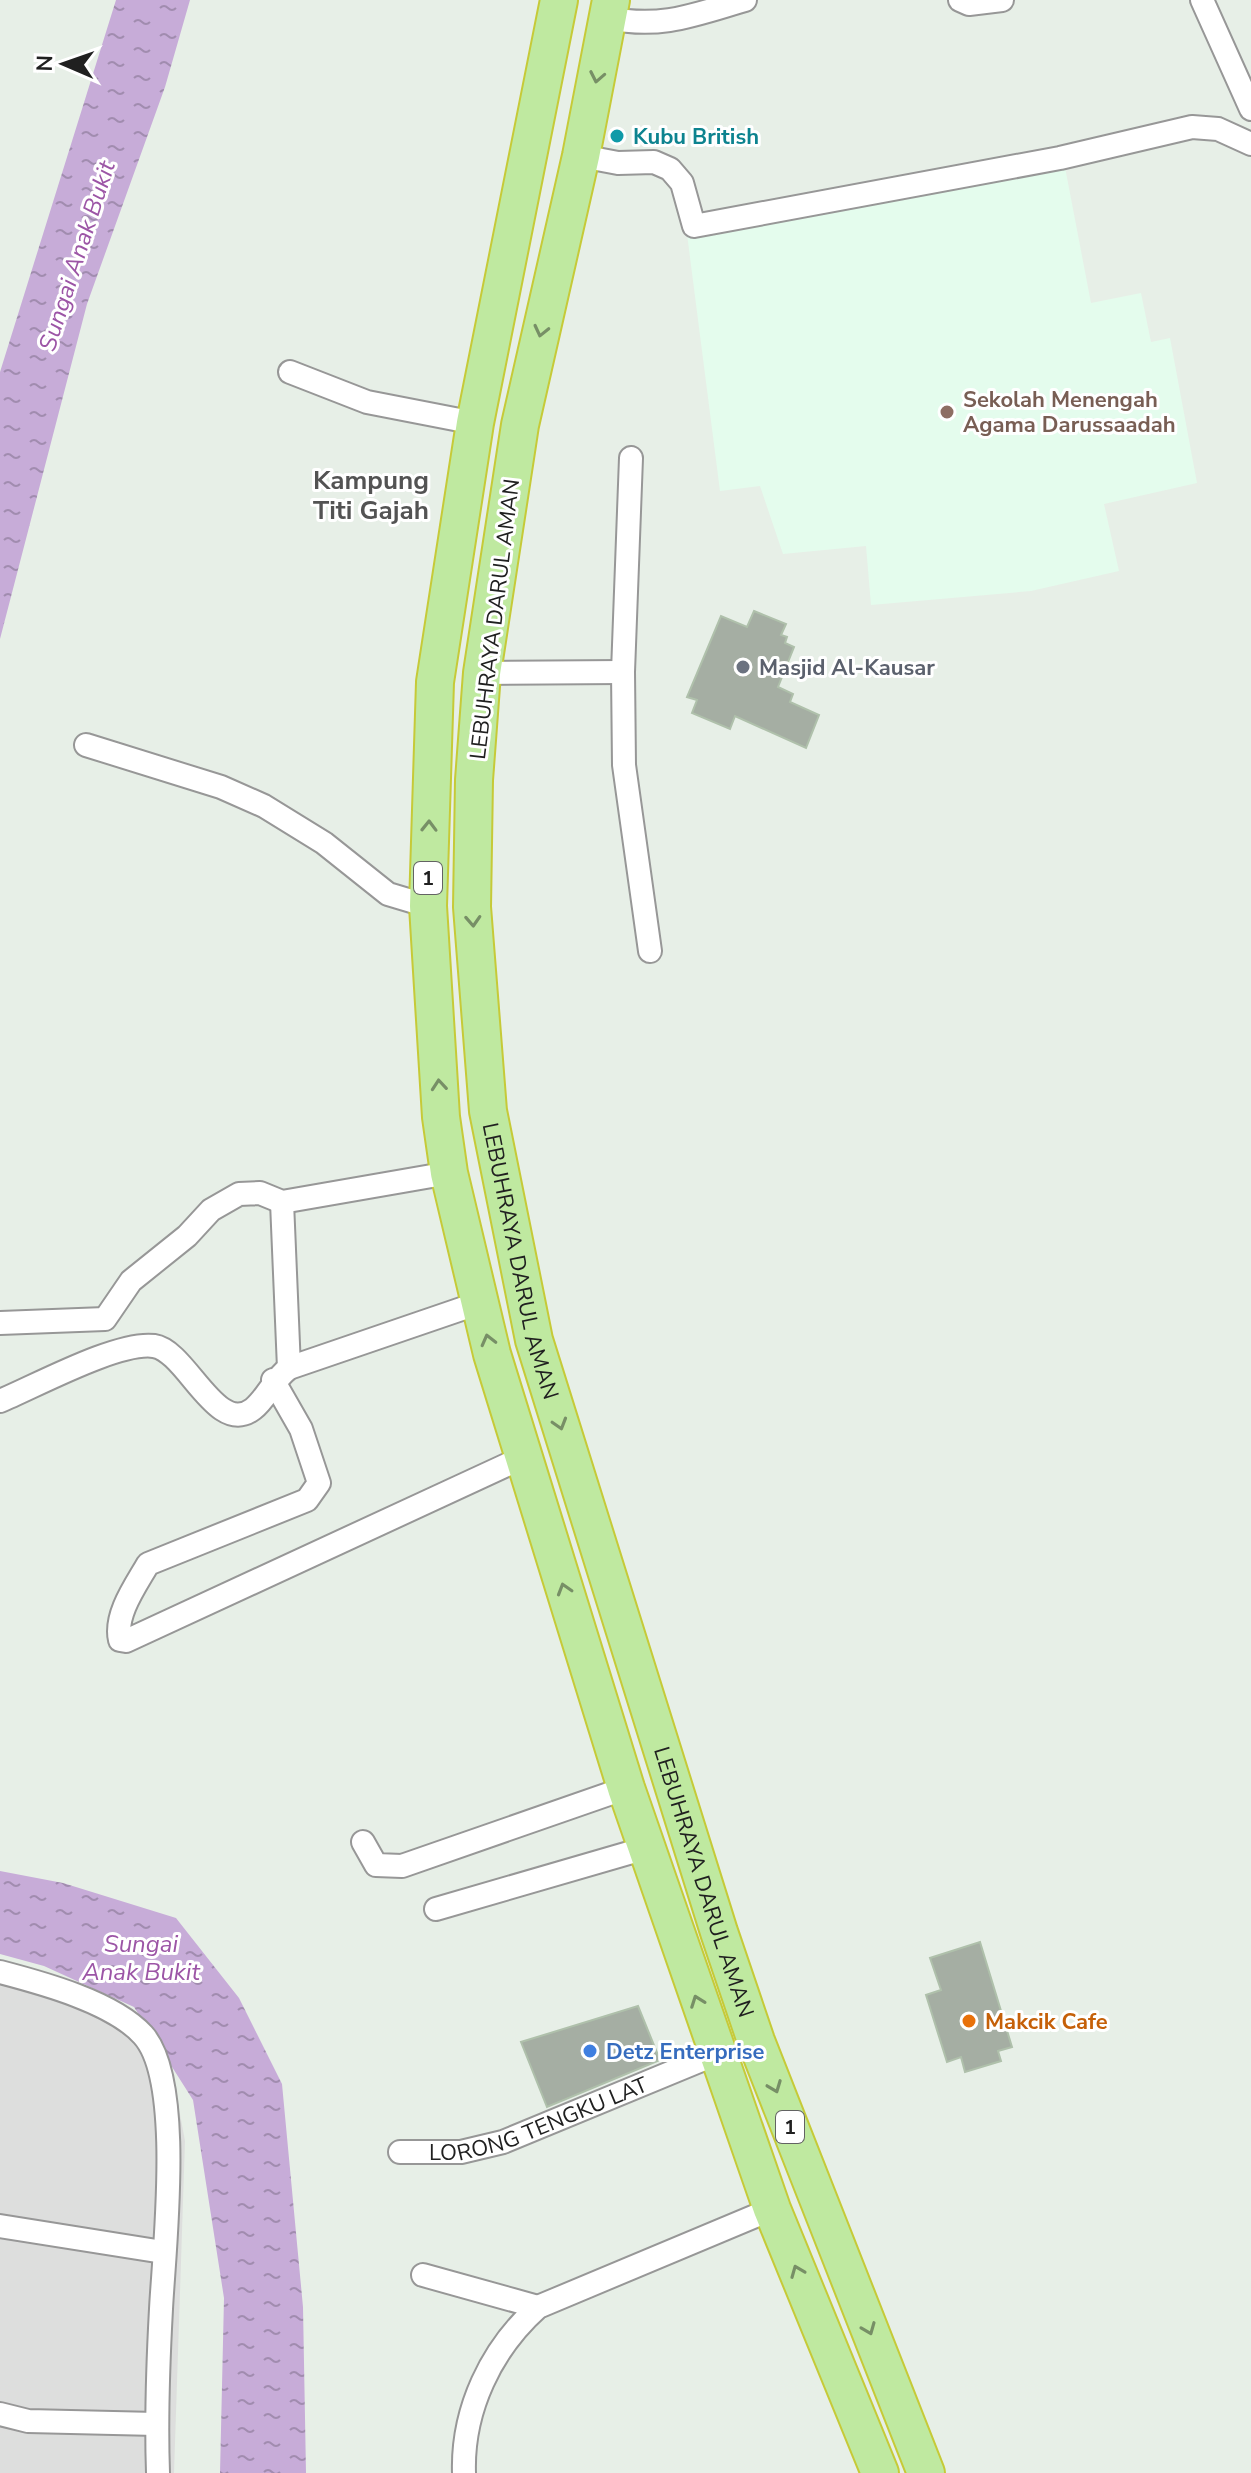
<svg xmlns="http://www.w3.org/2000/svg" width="1251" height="2473" viewBox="0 0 1251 2473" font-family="'Nunito Sans',sans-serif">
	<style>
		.residential { fill: #dddedd }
		.education { fill: #e4fced }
		.water { fill: url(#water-ripples) }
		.building { fill: #a5aea3; stroke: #afc0ab; stroke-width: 2 }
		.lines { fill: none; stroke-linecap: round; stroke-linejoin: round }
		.minor-casing { stroke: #979797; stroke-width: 26 }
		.trunk-casing { stroke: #c6ca38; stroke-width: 40 }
		.minor { stroke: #fff; stroke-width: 22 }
		.trunk { stroke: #bfe9a0; stroke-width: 36 }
		.oneway { stroke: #778f66 }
		.culture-dot { fill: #0f9aa8; stroke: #fff; stroke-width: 3 }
		.education-dot { fill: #8d6e63; stroke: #fff; stroke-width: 3 }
		.worship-dot { fill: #6b7280; stroke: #fff; stroke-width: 3 }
		.food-dot { fill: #e8710a; stroke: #fff; stroke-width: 3 }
		.shop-dot { fill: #3f7fe0; stroke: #fff; stroke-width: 3 }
		.labels { text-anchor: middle; stroke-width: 6; stroke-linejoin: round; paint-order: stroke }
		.shield { fill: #fff; stroke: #636363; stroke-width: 2 }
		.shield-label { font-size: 20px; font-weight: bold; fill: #202020 }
		.culture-label { font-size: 22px; font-weight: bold; fill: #0d838f; stroke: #fff; text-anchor: start }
		.education-label { font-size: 22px; font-weight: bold; fill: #785e54; stroke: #fff; text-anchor: start }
		.street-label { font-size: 22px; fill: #202020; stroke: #fff }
		.worship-label { font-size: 22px; font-weight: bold; fill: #5b616d; stroke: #fff; text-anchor: start }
		.food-label { font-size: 22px; font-weight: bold; fill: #c56008; stroke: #fff; text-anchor: start }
		.shop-label { font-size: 22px; font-weight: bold; fill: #366cbe; stroke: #fff; text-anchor: start }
		.water-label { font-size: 24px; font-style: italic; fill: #9c55a6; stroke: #fff }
		.quarter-label { font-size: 26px; font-weight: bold; fill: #535353; stroke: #fff }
	</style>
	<defs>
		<pattern id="water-ripples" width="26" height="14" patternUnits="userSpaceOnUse" patternTransform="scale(2)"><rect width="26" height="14" fill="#c7acd8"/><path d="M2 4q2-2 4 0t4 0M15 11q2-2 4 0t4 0" fill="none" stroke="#a18caf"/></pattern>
	</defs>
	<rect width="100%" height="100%" fill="#e7efe7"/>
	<path class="residential" d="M0,1971L141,2033L175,2088L185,2141L174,2473H0Z"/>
	<path class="education" d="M1064,162L1091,303L1141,293L1151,342L1170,338L1197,483L1104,504L1119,571L1031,591L871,605L866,546L783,554L760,486L720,491L687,234Z"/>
	<path class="water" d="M116,0H190L165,87L87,304L0,639V372Z
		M0,1871L63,1883L176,1918L239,1998L282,2084L303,2307L306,2473H220L224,2298L193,2100L134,2007L44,1966L0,1954Z"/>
	<path class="building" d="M754,611L786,624L781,635L787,637L785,643L794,647L778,687L793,694L790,702L819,715L806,748L735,716L730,729L692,713L697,700L687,697L721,616L747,627Z
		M980,1942L1012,2047L998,2051L1001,2061L965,2072L961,2057L947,2062L926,1995L941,1990L930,1958Z
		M638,2006L660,2060L547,2107L521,2042Z"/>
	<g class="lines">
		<g class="minor-casing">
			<g id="minor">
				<path d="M960,0L969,4L1002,0"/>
				<path d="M1202,0L1251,109"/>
				<path d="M608,18C661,29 694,15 745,0"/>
				<path d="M581,156L618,163L654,162L670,169L682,183L694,226L1060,158L1192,127L1218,129L1251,144"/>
				<path d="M290,372L367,402L475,423"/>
				<path d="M631,458L623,672L624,765L650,951"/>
				<path d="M482,673L623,672"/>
				<path d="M86,745L221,787L264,806L324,843L388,894L428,906"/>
				<path d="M282,1202L289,1368"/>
				<path d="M0,1323L105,1319L131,1281L187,1236L211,1210L239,1194L260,1193L282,1202L449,1173"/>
				<path d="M273,1380L301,1429L319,1483L307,1500L148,1564C136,1585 114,1615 120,1640L126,1641L524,1457"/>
				<path d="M0,1401C36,1386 118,1341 154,1346C187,1351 216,1437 253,1409C266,1399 273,1380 289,1368L479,1303"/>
				<path d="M363,1842L376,1865L402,1866L626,1788"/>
				<path d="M436,1909L646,1848"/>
				<path d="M0,1972C42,1983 113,2002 143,2035C184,2080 164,2249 161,2309C158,2364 156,2418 158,2473"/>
				<path id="s1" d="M400,2152H461L503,2142L716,2054"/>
				<path d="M0,2226L163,2252"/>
				<path d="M423,2275L538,2307"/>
				<path d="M0,2414L28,2421L156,2424"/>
				<path d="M464,2473C462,2410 491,2349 538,2307L772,2209"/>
			</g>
		</g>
		<g class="trunk-casing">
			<g id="trunk">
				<path d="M559,0L475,423L435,682L428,906L441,1117L449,1173L492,1354L626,1788L772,2209L880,2473"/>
				<path id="s2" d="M611,0L581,156L520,425L482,673L474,780L472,907L488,1111L534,1340L719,1932L756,2041L926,2473"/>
			</g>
		</g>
		<use href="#minor" class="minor"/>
		<use href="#trunk" class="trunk"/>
	</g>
	<defs><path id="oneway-chevron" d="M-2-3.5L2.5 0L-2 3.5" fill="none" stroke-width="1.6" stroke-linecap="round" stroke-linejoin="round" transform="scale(2)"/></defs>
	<g class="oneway">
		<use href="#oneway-chevron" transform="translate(597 77) rotate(101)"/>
		<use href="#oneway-chevron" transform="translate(541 331) rotate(103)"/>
		<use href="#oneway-chevron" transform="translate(429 826) rotate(-89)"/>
		<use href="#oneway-chevron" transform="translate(473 921) rotate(87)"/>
		<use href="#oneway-chevron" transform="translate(439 1085) rotate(-95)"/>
		<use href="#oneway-chevron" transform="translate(488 1340) rotate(-104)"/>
		<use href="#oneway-chevron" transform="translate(560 1424) rotate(73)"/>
		<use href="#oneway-chevron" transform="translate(564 1589) rotate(-107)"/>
		<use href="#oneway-chevron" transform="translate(697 2001) rotate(-110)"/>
		<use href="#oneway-chevron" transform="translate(775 2087) rotate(69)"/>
		<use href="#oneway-chevron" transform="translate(797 2271) rotate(-112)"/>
		<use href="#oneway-chevron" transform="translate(869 2329) rotate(68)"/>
	</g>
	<circle class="culture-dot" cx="617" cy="136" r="8"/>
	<circle class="education-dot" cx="947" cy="412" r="8"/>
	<circle class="worship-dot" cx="743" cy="667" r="8"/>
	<circle class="food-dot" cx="969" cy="2021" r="8"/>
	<circle class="shop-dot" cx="590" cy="2051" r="8"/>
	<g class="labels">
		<g class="shield">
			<rect x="414" y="862" width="28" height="32" rx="6"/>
			<rect x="776" y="2111" width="28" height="32" rx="6"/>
		</g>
		<g class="shield-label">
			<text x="428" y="885">1</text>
			<text x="790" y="2134">1</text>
		</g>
		<g class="culture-label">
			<text x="633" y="144">Kubu British</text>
		</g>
		<g class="education-label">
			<text x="963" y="407">Sekolah Menengah<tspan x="963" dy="25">Agama Darussaadah</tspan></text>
		</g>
		<g class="street-label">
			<text transform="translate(494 619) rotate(-83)" y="8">LEBUHRAYA DARUL AMAN</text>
			<text dy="8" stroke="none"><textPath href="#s2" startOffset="1278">LEBUHRAYA DARUL AMAN</textPath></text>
			<text dy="8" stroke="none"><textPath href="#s2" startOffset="1926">LEBUHRAYA DARUL AMAN</textPath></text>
			<text dy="8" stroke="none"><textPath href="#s1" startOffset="144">LORONG TENGKU LAT</textPath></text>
		</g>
		<g class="worship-label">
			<text x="759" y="675">Masjid Al-Kausar</text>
		</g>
		<g class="food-label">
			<text x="985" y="2029">Makcik Cafe</text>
		</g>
		<g class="shop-label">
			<text x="606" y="2059">Detz Enterprise</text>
		</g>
		<g class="water-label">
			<text transform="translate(77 256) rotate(-72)" y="8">Sungai Anak Bukit</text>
			<text x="141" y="1952">Sungai<tspan x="141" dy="28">Anak Bukit</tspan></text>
		</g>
		<g class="quarter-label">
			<text x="371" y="489">Kampung<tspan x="371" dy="30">Titi Gajah</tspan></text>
		</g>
	</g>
	<g transform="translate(64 64) rotate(272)" stroke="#ffffff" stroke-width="6" paint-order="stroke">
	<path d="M0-6L14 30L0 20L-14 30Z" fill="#202020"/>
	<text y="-12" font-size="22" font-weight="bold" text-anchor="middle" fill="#202020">N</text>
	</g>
</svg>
